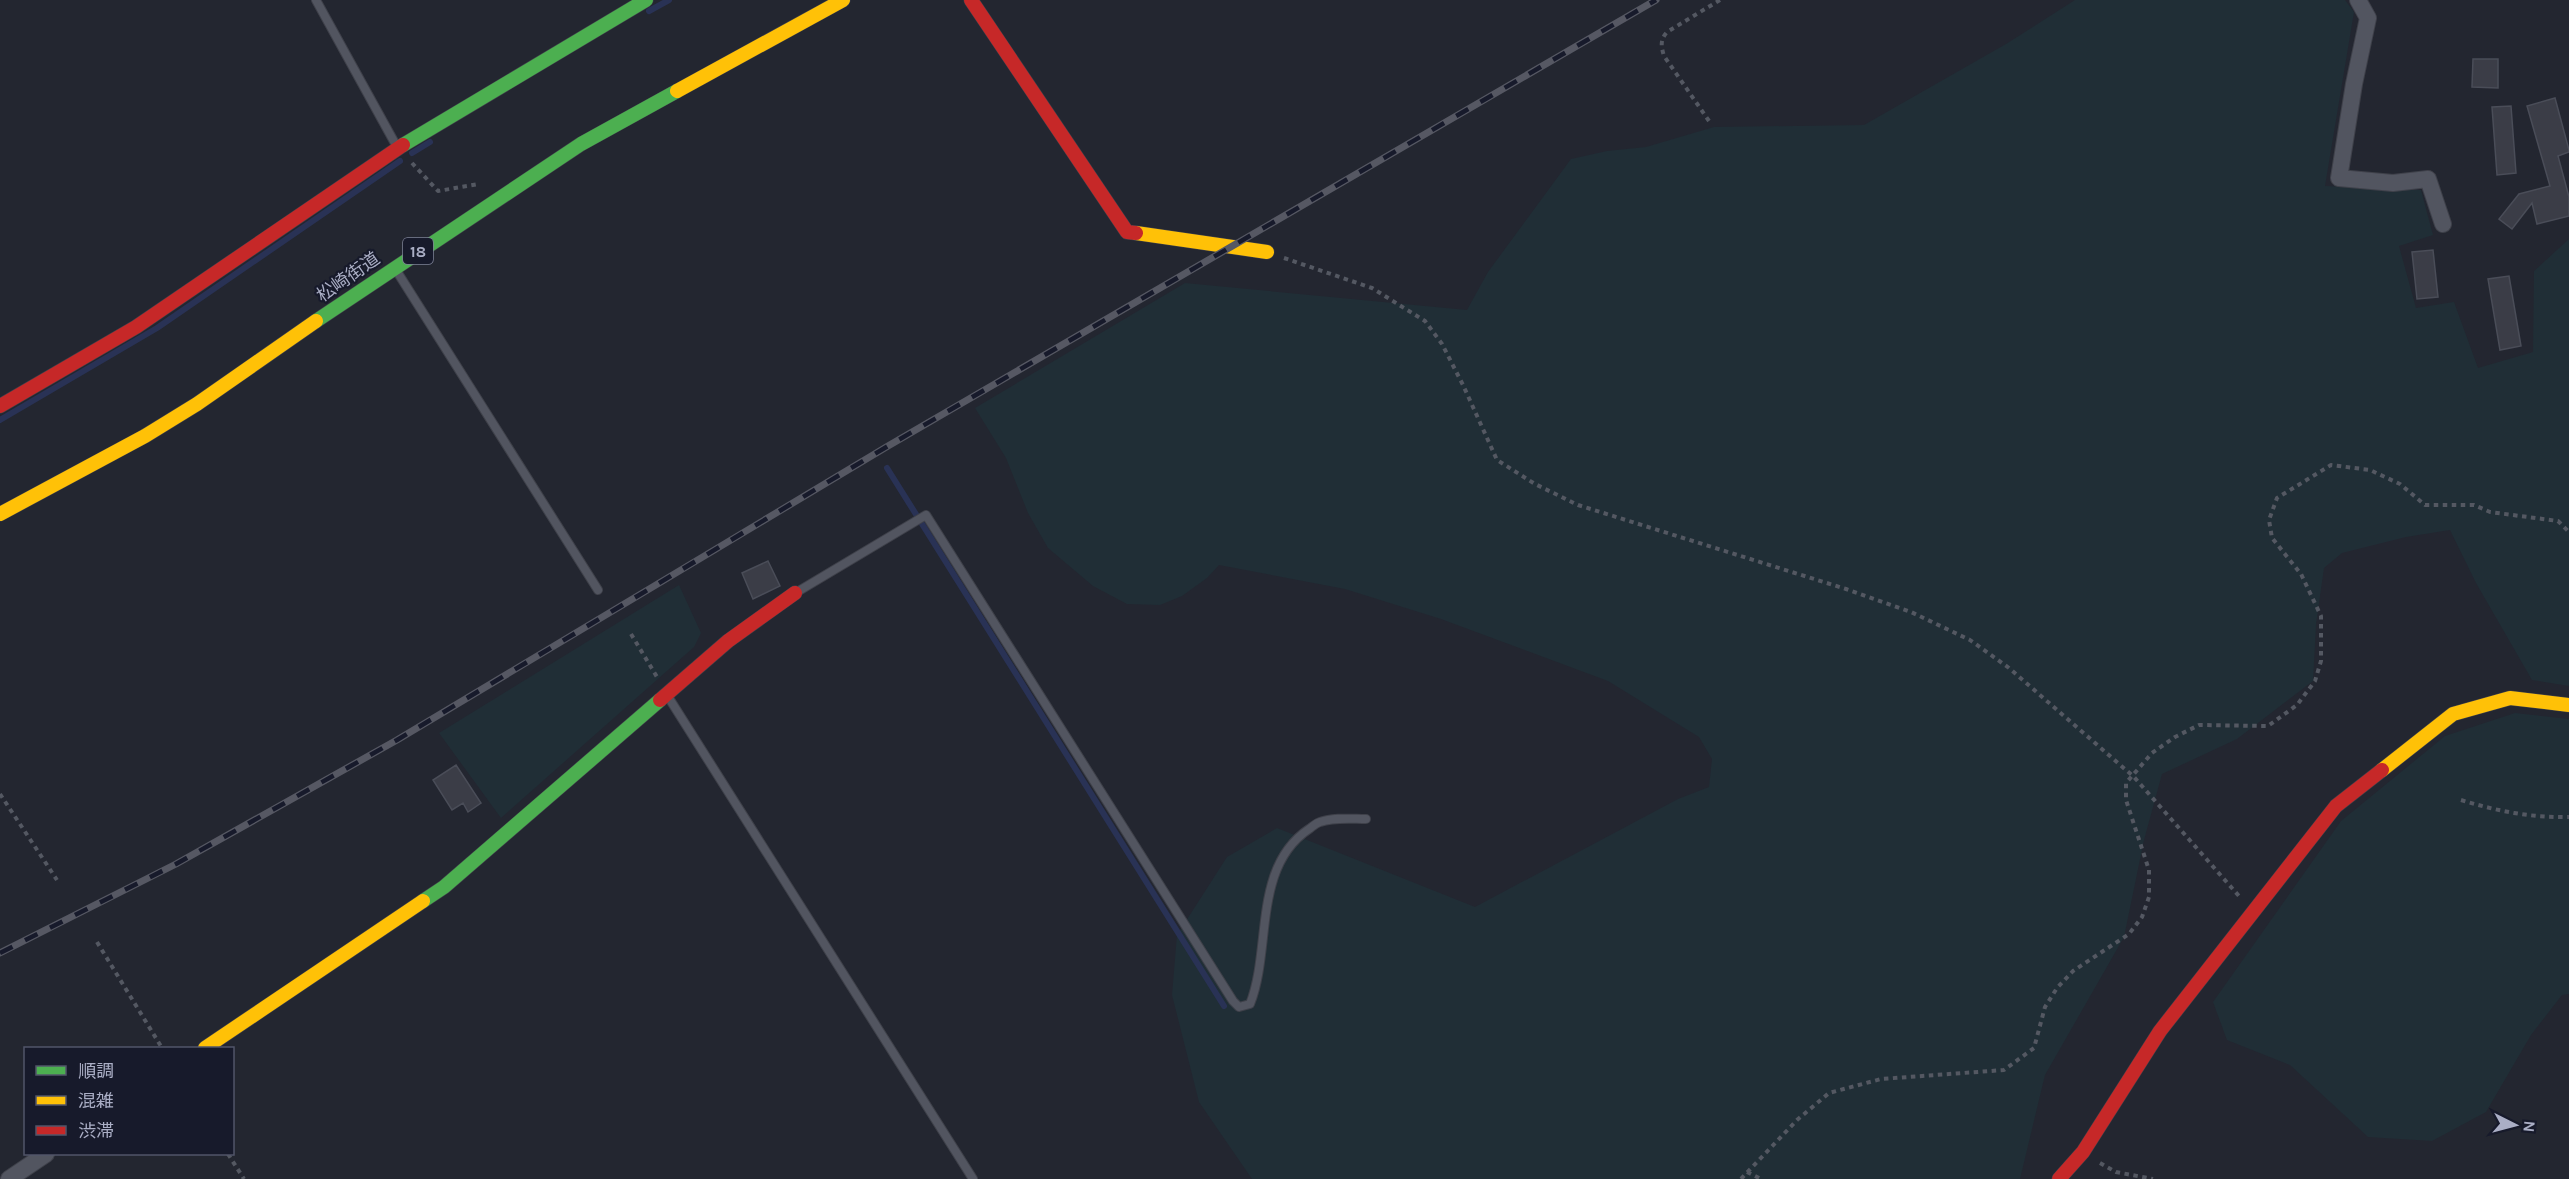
<svg xmlns="http://www.w3.org/2000/svg" width="2569" height="1179" viewBox="0 0 2569 1179" font-family="Karla,'Noto Sans JP',sans-serif">
	<style>
		.green { fill: #202e36 }
		.lines { fill: none; stroke-linecap: round; stroke-linejoin: round }
		.stream { stroke: #293255; stroke-width: 6 }
		.building { fill: #3b3d47; stroke: #4a4d58; stroke-width: 1.5 }
		.lane-casing { stroke: #3f414a; stroke-width: 10 }
		.street-casing { stroke: #3f414a; stroke-width: 18 }
		.fast-casing { stroke: #3f414a; stroke-width: 15 }
		.slow-casing { stroke: #3f414a; stroke-width: 15 }
		.jam-casing { stroke: #3f414a; stroke-width: 15 }
		.path { stroke: #545862; stroke-width: 4; stroke-dasharray: 4.5 4.5; stroke-linecap: butt }
		.lane { stroke: #525560; stroke-width: 8 }
		.street { stroke: #525560; stroke-width: 16 }
		.fast { stroke: #4caf50; stroke-width: 14 }
		.slow { stroke: #ffc107; stroke-width: 14 }
		.jam { stroke: #c62828; stroke-width: 14 }
		.rail-casing { stroke: #565863; stroke-width: 7 }
		.rail { stroke: #171a2b; stroke-width: 4.5; stroke-dasharray: 14; stroke-linecap: butt }
		.labels { text-anchor: middle; stroke-width: 4.5; stroke-linejoin: round; paint-order: stroke }
		.shield { fill: #171a2b; stroke: #7e8297; stroke-width: 1.5 }
		.shield-label { font-size: 16px; font-weight: bold; fill: #aaaec5 }
		.street-label { font-size: 18px; fill: #aaaec5; stroke: #171a2b }
	</style>
	<rect width="100%" height="100%" fill="#232630"/>
	<path class="green" d="M2075,0H2345L2354,12L2325,186L2421,190L2433,235L2399,246L2416,308L2454,302L2478,368L2533,352L2534,271L2569,239V686L2532,680L2476,583L2450,530L2406,537L2342,553L2324,568L2316,624L2313,681L2237,739L2162,774L2144,840L2124,937L2045,1075L2020,1179H1252L1199,1102L1172,995L1177,935L1227,857L1277,828L1475,907L1678,799L1709,787L1712,759L1699,737L1608,681L1441,619L1345,589L1219,565L1207,578L1182,596L1160,605L1127,604L1093,586L1048,548L1028,513L1006,458L975,408L1185,283L1467,310L1488,272L1571,159L1607,151L1646,147L1714,127L1864,125L2006,44Z
		M679,585L701,633L694,647L501,818L439,733Z
		M2515,713L2569,719V994L2562,995L2531,1035L2486,1112L2432,1141L2368,1137L2290,1065L2227,1040L2213,1002L2341,821L2445,736Z"/>
	<g class="lines">
		<path class="stream" d="M649,11L669,0
			M412,153L430,142
			M0,420L157,328L400,161
			M887,468L1224,1006"/>
	</g>
	<path class="building" d="M2473,59H2498V88L2472,87Z
		M2555,98L2569,150V152L2558,156L2569,197V216L2537,224L2532,203L2512,229L2499,219L2519,194L2550,186L2527,106Z
		M2511,106L2516,173L2497,175L2492,107Z
		M2433,250L2438,297L2417,299L2412,252Z
		M2509,276L2521,346L2500,350L2488,279Z
		M768,561L780,586L753,599L742,573Z
		M456,765L481,803L468,812L463,803L452,810L433,780Z"/>
	<g class="lines">
		<g class="lane-casing">
			<path id="lane" d="M316,0L397,147
				M396,270L598,590
				M797,592L926,515L1233,1001L1239,1007L1250,1004C1272,949 1252,867 1309,829C1312,827 1316,823 1320,822C1334,817 1352,819 1366,819
				M667,695L973,1179"/>
		</g>
		<g class="street-casing">
			<path id="street" d="M2358,0L2368,18L2354,84L2339,178L2393,183L2428,179L2443,224
				M9,1179L46,1154"/>
		</g>
		<g class="fast-casing">
			<path id="fast" d="M403,145L646,0
				M316,321L581,144L677,91
				M423,901L444,887L660,700"/>
		</g>
		<g class="slow-casing">
			<path id="slow" d="M677,91L843,0
				M1136,233L1267,252
				M0,514L145,436L197,404L316,321
				M2382,770L2453,714L2510,698L2569,705
				M205,1048L423,901"/>
		</g>
		<g class="jam-casing">
			<path id="jam" d="M971,0L1127,232L1136,233
				M0,406L136,327L403,145
				M660,700L728,641L795,593
				M2059,1179L2083,1152L2160,1031L2336,806L2382,770"/>
		</g>
		<path class="path" d="M1709,121L1664,56C1661,46 1660,40 1667,32L1720,0
			M412,163L438,191L479,184
			M1284,258L1372,288L1425,321L1442,344L1463,385L1497,460L1535,484L1578,505L1846,589L1911,612L1970,640L2009,668L2134,777L2239,896
			M631,634L657,677
			M0,794L57,880
			M2461,800C2497,811 2531,818 2569,817
			M97,942L162,1048
			M228,1154L244,1179
			M2100,1163L2116,1172L2153,1179
			M1747,1172L1761,1179
			M1741,1179L1797,1120L1829,1093L1881,1079L2004,1070L2034,1048L2045,1007L2057,988L2073,971L2129,934L2142,917L2149,897V870L2126,800V783L2152,753L2175,737L2199,725L2268,726L2297,705L2315,681L2321,661V616L2301,574L2272,538L2269,520L2277,498L2331,465L2370,470L2400,484L2425,505H2474L2490,512L2558,521L2569,532"/>
		<use href="#lane" class="lane"/>
		<use href="#street" class="street"/>
		<use href="#fast" class="fast"/>
		<use href="#slow" class="slow"/>
		<use href="#jam" class="jam"/>
		<g class="rail-casing">
			<path id="rail" d="M0,953L176,864L397,740L888,446L1656,0"/>
		</g>
		<use href="#rail" class="rail"/>
	</g>
	<g class="labels">
		<rect class="shield" x="403" y="238" width="30" height="26" rx="4.5"/>
		<g class="shield-label">
			<text x="418" y="257">18</text>
		</g>
		<g class="street-label">
			<text transform="translate(348 277) rotate(-35)" y="6">松崎街道</text>
		</g>
	</g>
	<rect x="24" y="1047" width="210" height="108" fill="#171a2b" stroke="#525569" stroke-width="1.5"/>
	<rect x="36" y="1066" width="30" height="9" fill="#4caf50" stroke="#525569" stroke-width="1.5"/>
	<text x="78" y="1077" font-size="18" fill="#aaaec5">順調</text>
	<rect x="36" y="1096" width="30" height="9" fill="#ffc107" stroke="#525569" stroke-width="1.5"/>
	<text x="78" y="1107" font-size="18" fill="#aaaec5">混雑</text>
	<rect x="36" y="1126" width="30" height="9" fill="#c62828" stroke="#525569" stroke-width="1.5"/>
	<text x="78" y="1137" font-size="18" fill="#aaaec5">渋滞</text>
	<g transform="translate(2515 1125) rotate(96)" stroke="#171a2b" stroke-width="4.5" paint-order="stroke">
	<path d="M0-4.5L10 22L0 15L-10 22Z" fill="#aaaec5"/>
	<text y="-9" font-size="16" font-weight="bold" text-anchor="middle" fill="#aaaec5">N</text>
	</g>
</svg>
